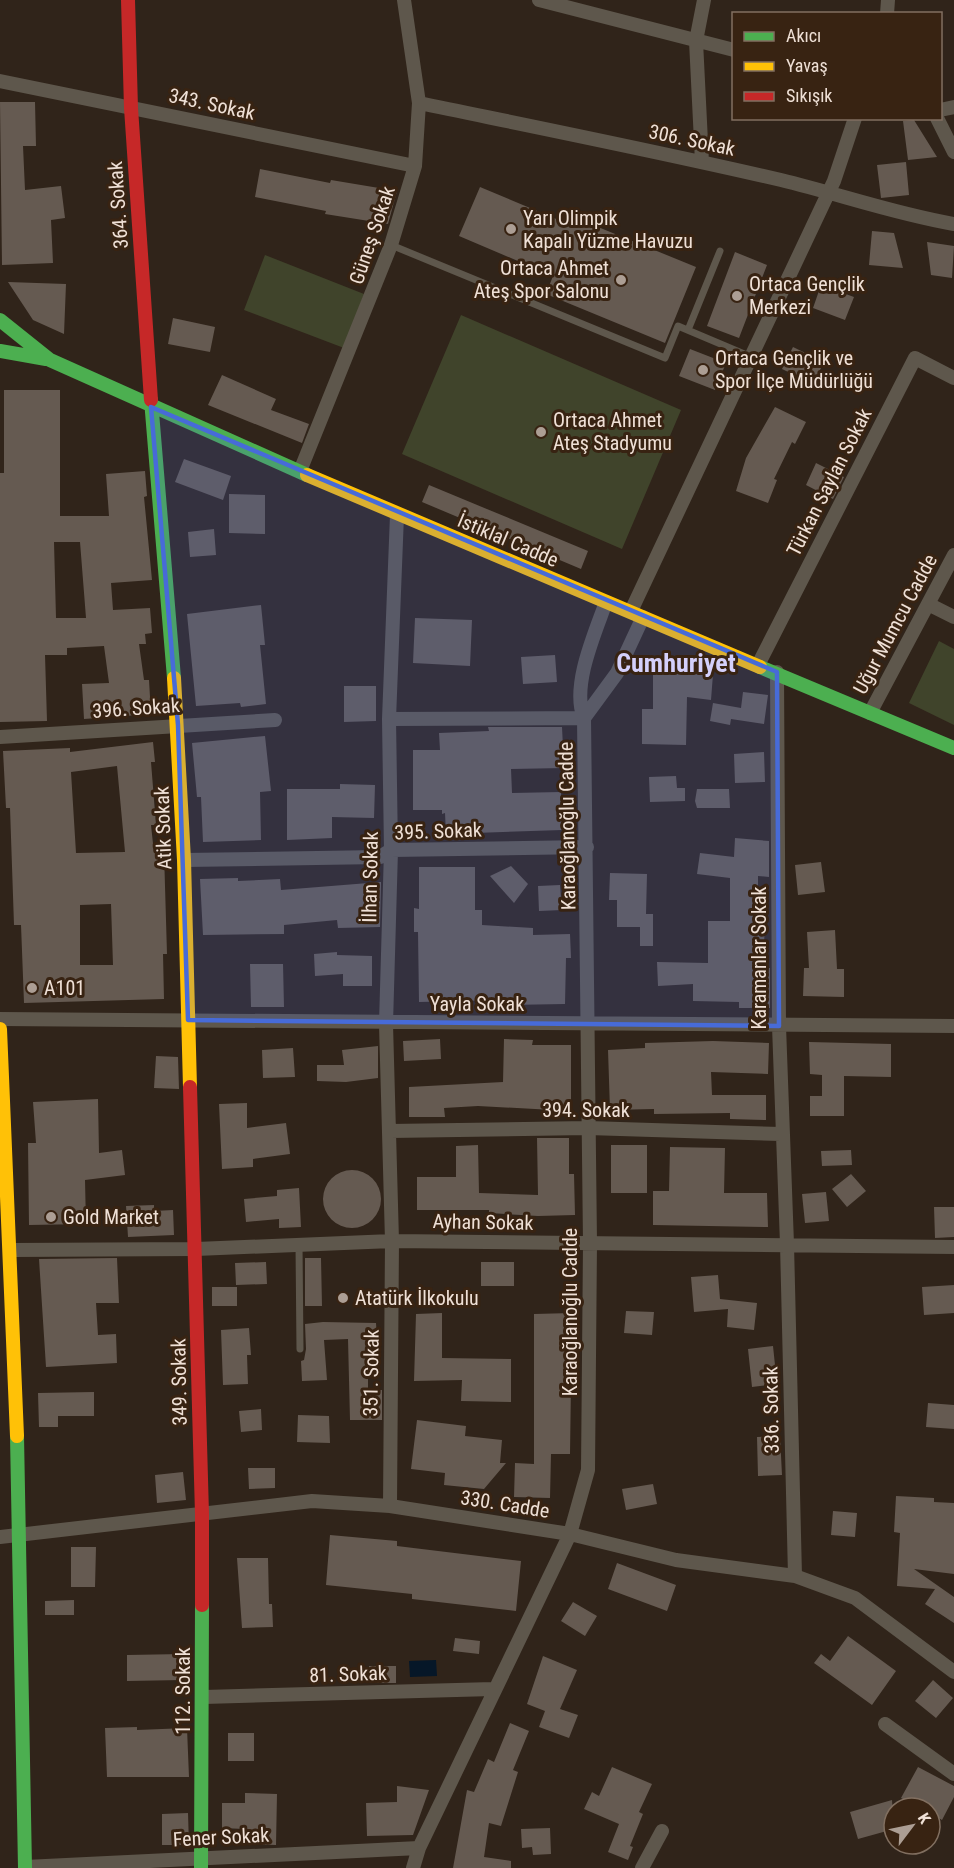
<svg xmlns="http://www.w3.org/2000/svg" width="954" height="1868" viewBox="0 0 954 1868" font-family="'Roboto Condensed',sans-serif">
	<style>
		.green { fill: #40442b }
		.water { fill: #061728 }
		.building { fill: #655a51; fill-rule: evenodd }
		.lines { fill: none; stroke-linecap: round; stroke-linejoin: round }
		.lane { stroke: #5e574c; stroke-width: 7 }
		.street { stroke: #5e574c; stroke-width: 14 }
		.fast { stroke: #4caf50; stroke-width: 14 }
		.slow { stroke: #ffc107; stroke-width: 14 }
		.jam { stroke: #c62828; stroke-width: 14 }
		.marked { fill: #476bd8; fill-opacity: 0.2; stroke: #476bd8; stroke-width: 4.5; stroke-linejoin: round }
		.poi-dot { fill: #ac9e94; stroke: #382312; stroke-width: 2 }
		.labels { text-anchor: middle; stroke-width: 6; stroke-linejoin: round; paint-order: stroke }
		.street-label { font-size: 20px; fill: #efe0d6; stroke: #382312 }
		.poi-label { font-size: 20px; fill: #efe0d6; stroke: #382312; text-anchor: start }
		.district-label { font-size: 26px; font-weight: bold; fill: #d4d0fb; stroke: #382312 }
	</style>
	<rect width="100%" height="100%" fill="#30241a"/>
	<path class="green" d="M265,255L364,294L344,348L244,310Z
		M461,315L681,410L622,549L402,454Z
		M939,641L954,649V725L909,703Z"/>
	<path class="water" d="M436,1660L437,1676L410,1677L409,1661Z"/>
	<path class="building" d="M0,102H35L36,146H23L25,190L61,186L65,218L51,220L53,263L2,265Z
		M914,120L937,157L908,160L903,121Z
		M906,162L909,195L881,198L877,165Z
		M260,169L330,183L331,180L397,191L388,224L325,214L326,211L255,197Z
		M480,187L573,226L576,218L696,267L665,343L546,294L553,276L459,236Z
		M872,231L894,233L903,268L869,265Z
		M927,242L954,246L952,278L931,275Z
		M735,252L767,265L739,338L707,326Z
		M8,282L66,284L64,334L33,320Z
		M821,285L854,297L845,320L813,308Z
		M173,318L215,327L210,352L168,344Z
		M793,347L824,362L813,384L782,369Z
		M690,349L726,363L715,390L679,376Z
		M222,375L276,399L271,410L309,424L302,443L208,405Z
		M4,390H60V516H109L106,474L145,471L147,496L144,497L152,580L111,583L113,610L150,608L152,633L145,634L146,644H139L144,680H149L151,714L84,719L82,684L109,683L104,646L67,648V655H45L47,721L0,722V473H4ZM54,542H80L86,618H56Z
		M775,407L806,422L795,444L792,442L774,479L777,480L768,503L736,491L746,458Z
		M184,459L231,476L223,500L175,482Z
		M816,463L844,477L833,499L806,485Z
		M429,485L588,551L581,569L422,502Z
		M229,494L265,495V534L229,533Z
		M214,529L216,555L190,557L188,532Z
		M261,605L265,645H260L266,704L241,707L240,703L196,706L187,614Z
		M415,618L472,620L470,666L413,663Z
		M555,655L557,682L523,684L521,657Z
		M697,672L713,674L711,700L687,697L686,745L642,744V709H653V673Z
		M344,686H376V721L344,722Z
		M743,692L768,695L764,724L731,719L730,725L710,721L713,703L741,708Z
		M488,727H562L564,768L511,769L512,793L561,792L562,830L446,834L445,813L442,814V810H413V750H440L439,733L489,731Z
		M265,736L271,791L260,792L261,840L203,842L201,797H197L192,743Z
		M153,742L155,762H151L156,825H151L154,853L164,852L167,954H163L164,999L24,1003L21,925H14L10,808H6L3,751L70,748V752ZM117,766L125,852L76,853L71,772ZM111,904L113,965H80V905Z
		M764,752L765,782L735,783L734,754Z
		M676,776L677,788H685V801L650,802L649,777Z
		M340,784L375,785L374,818L332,817V838L287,840V789H340Z
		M697,789H729L730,808H697L695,801Z
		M735,838L769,841V877L758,876V922H765L763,968H770V1008H739V1002L693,1001V984L658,986L657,962L708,963V921H730V878L697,874L700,853L734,857Z
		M821,862L825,892L798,895L795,865Z
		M511,866L528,884L514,903L490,876Z
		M419,867H475V910H482V925L533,928V935L570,934L571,958H566L565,1004L503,1005V1000L419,1002L418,932H414V908L419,909Z
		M610,873L647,874L646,914H653V946H640V927H617V900H609Z
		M238,878V881L280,879L281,890L381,882L380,927L338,928L337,920L284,925V934L203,935L200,879Z
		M560,885L562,910L539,911L538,886Z
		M835,930L837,969H844V997L803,996L804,968H809L807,932Z
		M337,952V955L372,956V986H343V974L315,976L314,954Z
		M250,964H283L284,1007H251Z
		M440,1039L441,1059L404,1061L403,1041Z
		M504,1039L533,1040L532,1045H571V1111L478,1106L444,1108L445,1117H409V1087L503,1082Z
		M713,1041L769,1043L768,1074L711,1072L712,1095H766V1120L730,1119V1113L654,1114V1109L610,1110L608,1050L645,1048V1043Z
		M809,1042L891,1044V1077L844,1076V1116H810V1096H822V1075L810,1074Z
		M378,1046V1078L346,1082L317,1081V1065H344L342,1050Z
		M293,1048L295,1077L263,1078L262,1050Z
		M156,1056L178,1057L179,1089L154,1088Z
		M98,1099L99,1153L122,1150L125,1175L85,1180L86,1224L29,1225L28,1143H36L33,1102Z
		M247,1103V1128L286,1123L290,1154L253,1159V1167L222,1169L219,1104Z
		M537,1138H569V1174H574L575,1215L538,1216L489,1213V1210H417V1177H456V1146L478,1145L479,1193L538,1195Z
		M611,1145H647V1193H611Z
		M670,1147L725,1148L724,1193H767L768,1227L653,1225V1191H669Z
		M851,1150L852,1165L822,1166L821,1151Z
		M323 1199a29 29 0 1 1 58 0a29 29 0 1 1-58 0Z
		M851,1174L866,1191L847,1207L832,1189Z
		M299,1188L301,1227L279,1228V1219L246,1222L244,1199L277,1196V1190Z
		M826,1192L829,1221L805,1223L802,1194Z
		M154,1205V1211L173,1210L174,1235L128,1237L126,1206Z
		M934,1207H954V1237L935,1238Z
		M117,1258L119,1303H96L98,1335L116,1334L117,1363L46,1367L39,1259Z
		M305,1258H321L322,1306H305Z
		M266,1262L267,1284L236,1285L235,1263Z
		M481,1262H514V1286H481Z
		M718,1275L720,1299L757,1303L754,1330L727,1327L728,1309L694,1312L691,1277Z
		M954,1285V1313L924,1315L922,1287Z
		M212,1287H237V1306H212Z
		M626,1311L654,1312L652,1335L624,1333Z
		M442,1313V1358L511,1359V1402L461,1401L462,1380L414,1381L416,1314Z
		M572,1313L570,1454H551L550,1498L514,1497L515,1463L534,1464V1314Z
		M323,1322L376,1323L377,1339H368V1390H382V1420H350L348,1339L324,1340L327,1380L302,1381L301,1361L304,1360L306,1349L305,1324Z
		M249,1328L251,1355H247L248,1384L223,1385L221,1330Z
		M773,1346L777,1384L752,1387L748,1349Z
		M94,1392V1416H58V1427H39L38,1393Z
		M928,1403L954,1405V1429L926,1427Z
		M261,1409L262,1430L241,1432L239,1411Z
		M298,1415L329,1416L330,1443L297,1442Z
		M417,1420L466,1426L465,1436L502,1440L500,1463H506L484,1489L444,1485L445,1473L411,1469Z
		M780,1436L782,1475L758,1476L757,1437Z
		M248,1468H275V1488L249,1489Z
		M183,1472L186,1500L157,1503L155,1475Z
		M653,1484L657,1504L626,1510L622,1489Z
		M896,1496L934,1498V1502L954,1503V1574L914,1569L954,1597V1623L925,1604L935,1589L897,1586L900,1533L894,1532Z
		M833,1511L857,1513L855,1537L831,1535Z
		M330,1535L397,1541V1546L521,1561L516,1611L412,1599V1594L326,1585Z
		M71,1547H96L95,1587H71Z
		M237,1558H268L269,1604H272L273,1627L242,1628Z
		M617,1563L676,1585L667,1611L608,1589Z
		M74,1600V1615H45V1601Z
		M573,1602L597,1616L585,1636L561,1621Z
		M848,1636L896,1671L872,1705L814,1663L821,1654L830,1661Z
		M455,1638L480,1641L479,1654L453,1651Z
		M183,1654V1680L127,1681V1655Z
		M543,1656L577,1670L560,1709L578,1715L569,1738L539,1727L545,1711L527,1704Z
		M369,1666H396V1683H369Z
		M933,1680L953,1698L936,1718L915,1701Z
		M510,1723L529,1731L513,1770L518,1772L501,1826L489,1823L484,1857L511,1861V1868H453L467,1790L474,1792L488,1759L494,1762Z
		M137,1727V1730L187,1728L189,1777H107L105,1728Z
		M228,1733H254V1761H228Z
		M612,1767L652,1784L639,1812L643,1814L630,1846L633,1847L628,1860L608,1852L619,1824L584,1809L592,1792L599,1796Z
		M918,1767L954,1786V1797L942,1820L930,1813V1808H920L901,1798Z
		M397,1786L429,1790L413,1835L367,1836L366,1803L397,1802Z
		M245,1793L277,1794L276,1845L243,1844L244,1829L222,1828V1803H245Z
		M892,1800L894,1829L858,1839L850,1812Z
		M188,1813L189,1845H162V1814Z
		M550,1828L551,1854L533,1855L532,1847L522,1848L521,1829Z"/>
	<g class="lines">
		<path class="lane" d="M391,245L665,358L678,326L749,356
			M688,330L720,251
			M299,1245L300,1349"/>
		<path class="street" d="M539,0L734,50
			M887,14L888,0
			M0,81L415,166
			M419,103C540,128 661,152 781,180C839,194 895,214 954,224
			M940,110L954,107
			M937,118L954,152
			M702,162L696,41L704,0
			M300,471L391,245L415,166L419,103L404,0
			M928,604L954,617
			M631,611L834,181L855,118
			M758,665L915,358L954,378
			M777,672L779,1026L787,1244L795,1576
			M870,713L954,555
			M584,718L617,673L643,617
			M389,719L584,718
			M0,737L275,720
			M184,860L380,857L391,850L587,847
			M0,1019L954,1026
			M390,1131L588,1128L781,1134
			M12,1250L196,1249L392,1241L954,1247
			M390,1506L392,1241L386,1024L391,850L389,719L397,515
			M0,1537L312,1501L390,1506L570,1534L676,1560L795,1576L855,1598L954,1672
			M204,1697L493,1689
			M885,1724L954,1774
			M25,1867L419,1848
			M413,1868L419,1848L570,1534L588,1470L590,1243L584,718C571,686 595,633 606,602
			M642,1868L662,1831"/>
		<path class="fast" d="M0,320L50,360L307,475
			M0,351L46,359
			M151,400L174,678
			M760,667L954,748
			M17,1436L25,1868
			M201,1868L202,1605"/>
		<path class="slow" d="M307,475L760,667
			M174,678L184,860L190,1087
			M0,1029L17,1436"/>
		<path class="jam" d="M128,0L131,108L151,400
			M190,1087L202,1514V1605"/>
	</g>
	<path class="marked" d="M151,407L777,672L779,1026L188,1020L178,725Z"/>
	<g class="poi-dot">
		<circle cx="511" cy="229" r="6"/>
		<circle cx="621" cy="280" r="6"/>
		<circle cx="737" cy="296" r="6"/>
		<circle cx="703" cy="370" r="6"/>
		<circle cx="541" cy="432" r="6"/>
		<circle cx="32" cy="988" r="6"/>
		<circle cx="51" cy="1217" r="6"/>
		<circle cx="343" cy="1298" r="6"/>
	</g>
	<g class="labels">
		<g class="street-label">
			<text transform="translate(212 104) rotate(12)" y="7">343. Sokak</text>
			<text transform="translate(692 140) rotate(12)" y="7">306. Sokak</text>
			<text transform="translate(118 205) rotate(-94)" y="7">364. Sokak</text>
			<text transform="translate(372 235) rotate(-71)" y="7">Güneş Sokak</text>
			<text transform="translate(829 482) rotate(-63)" y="7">Türkan Saylan Sokak</text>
			<text transform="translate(508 540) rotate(23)" y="7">İstiklal Cadde</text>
			<text transform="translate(895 624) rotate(-62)" y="7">Uğur Mumcu Cadde</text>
			<text transform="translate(136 708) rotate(-4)" y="7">396. Sokak</text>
			<text transform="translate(567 826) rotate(-91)" y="7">Karaoğlanoğlu Cadde</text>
			<text transform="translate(163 828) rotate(-92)" y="7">Atik Sokak</text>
			<text transform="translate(438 831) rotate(-2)" y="7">395. Sokak</text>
			<text transform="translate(370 877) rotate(-89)" y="7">İlhan Sokak</text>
			<text transform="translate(759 958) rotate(-90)" y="7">Karamanlar Sokak</text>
			<text x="477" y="1011">Yayla Sokak</text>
			<text x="586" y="1117">394. Sokak</text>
			<text transform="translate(483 1222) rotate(1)" y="7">Ayhan Sokak</text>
			<text transform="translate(570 1312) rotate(-90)" y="7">Karaoğlanoğlu Cadde</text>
			<text transform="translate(371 1373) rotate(-89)" y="7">351. Sokak</text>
			<text transform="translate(179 1382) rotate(-91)" y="7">349. Sokak</text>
			<text transform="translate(771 1410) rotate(-91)" y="7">336. Sokak</text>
			<text transform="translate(505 1504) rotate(9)" y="7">330. Cadde</text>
			<text transform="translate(348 1674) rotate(-2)" y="7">81. Sokak</text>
			<text transform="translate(183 1691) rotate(-90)" y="7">112. Sokak</text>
			<text transform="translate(221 1837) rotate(-3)" y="7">Fener Sokak</text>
		</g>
		<g class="poi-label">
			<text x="523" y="225">Yarı Olimpik<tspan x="523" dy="23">Kapalı Yüzme Havuzu</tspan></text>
			<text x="609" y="275" text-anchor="end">Ortaca Ahmet<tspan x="609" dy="23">Ateş Spor Salonu</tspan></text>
			<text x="749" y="291">Ortaca Gençlik<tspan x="749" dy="23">Merkezi</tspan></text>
			<text x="715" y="365">Ortaca Gençlik ve<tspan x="715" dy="23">Spor İlçe Müdürlüğü</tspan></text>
			<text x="553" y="427">Ortaca Ahmet<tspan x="553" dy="23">Ateş Stadyumu</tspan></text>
			<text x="44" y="995">A101</text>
			<text x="63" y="1224">Gold Market</text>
			<text x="355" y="1305">Atatürk İlkokulu</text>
		</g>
		<g class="district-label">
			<text x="676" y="672">Cumhuriyet</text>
		</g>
	</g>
	<rect x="732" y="12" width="210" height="108" fill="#382312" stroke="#816f60" stroke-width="1.5"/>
	<rect x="744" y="32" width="30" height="9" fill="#4caf50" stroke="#816f60" stroke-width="1.5"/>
	<text x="786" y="42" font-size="18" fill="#efe0d6">Akıcı</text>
	<rect x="744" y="62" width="30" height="9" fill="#ffc107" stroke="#816f60" stroke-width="1.5"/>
	<text x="786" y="72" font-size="18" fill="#efe0d6">Yavaş</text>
	<rect x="744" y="92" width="30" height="9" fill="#c62828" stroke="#816f60" stroke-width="1.5"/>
	<text x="786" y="102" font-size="18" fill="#efe0d6">Sıkışık</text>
	<g transform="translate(912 1826) rotate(58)"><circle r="28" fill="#382312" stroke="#816f60" stroke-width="1.5"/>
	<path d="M0-4.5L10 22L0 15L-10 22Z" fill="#ac9e94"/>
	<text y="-9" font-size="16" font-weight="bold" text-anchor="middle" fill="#efe0d6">K</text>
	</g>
</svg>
